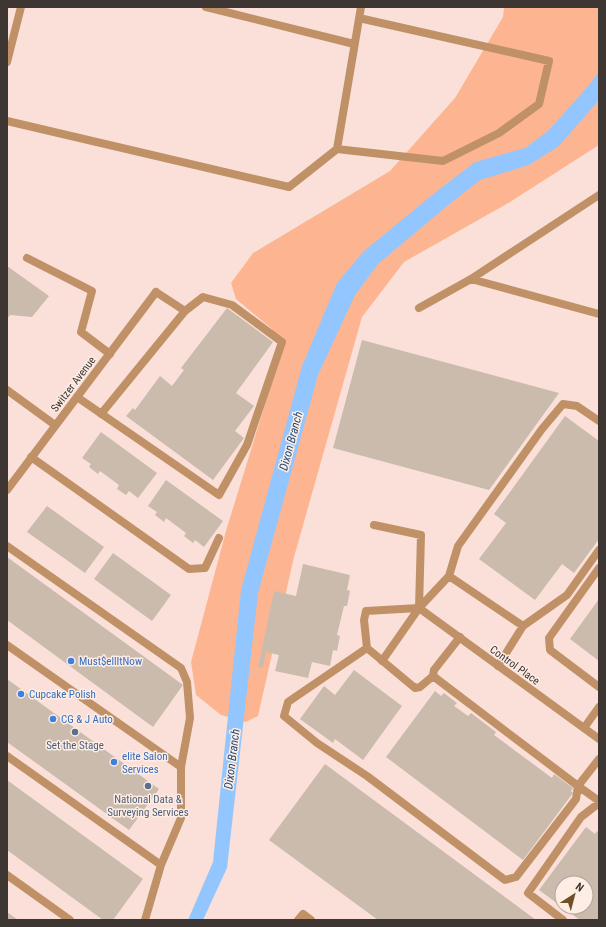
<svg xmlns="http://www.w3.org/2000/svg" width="606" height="927" viewBox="0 0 606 927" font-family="'Roboto Condensed',sans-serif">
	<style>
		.industrial { fill: #fae0d9; fill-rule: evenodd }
		.green { fill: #fdb591 }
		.water { fill: #93c6fe }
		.building { fill: #cabbad }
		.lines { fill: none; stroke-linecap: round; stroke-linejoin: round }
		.service { stroke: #c09167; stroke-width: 8 }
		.minor { stroke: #c09167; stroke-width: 8 }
		.shop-dot { fill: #3f7fe0; stroke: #fdede5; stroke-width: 1.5 }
		.service-dot { fill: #5c6f8a; stroke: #fdede5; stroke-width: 1.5 }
		.labels { text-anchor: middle; stroke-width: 3; stroke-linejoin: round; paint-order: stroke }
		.street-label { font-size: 11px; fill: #3e3632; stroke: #fdede5 }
		.shop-label { font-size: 11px; fill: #366cbe; stroke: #fdede5; text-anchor: start }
		.service-label { font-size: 11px; fill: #4e5e75; stroke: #fdede5 }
		.water-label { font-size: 12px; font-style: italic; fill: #1e4a77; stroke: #fdede5 }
	</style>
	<rect width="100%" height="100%" fill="#fdede5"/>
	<path class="industrial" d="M7,7H599V920H7ZM562,883H586V907H562Z"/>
	<path class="green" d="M504,7H599V145L510,202L404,262L362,317L294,557L258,716L246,722L221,715L196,695L191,662L226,531L282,349L272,329L236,299L231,283L253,253L390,171L455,98L503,17Z"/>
	<path class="water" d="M599,71V100L559,146L529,165L480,180L447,206L378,264L355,295L318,375L258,593L227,868L203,920H188L213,862L241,590L302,366L337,283L364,251L437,191L475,162L525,148L548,131L590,84Z"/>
	<path class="building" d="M7,266L49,296L32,317L10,315L7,319Z
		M227,308L273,342L236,393L254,406L235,431L244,438L213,480L126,416L133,408L135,410L160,376L172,386L184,370L181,368Z
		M362,340L559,393L489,490L333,448Z
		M565,416L599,441V539L574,573L562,564L535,600L479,559L506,523L494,514Z
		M101,432L157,473L138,498L129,491L126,495L117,489L119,485L100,471L98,474L89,467L91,464L82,458Z
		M166,480L223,521L204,547L195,540L193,543L184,536L186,533L166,518L164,522L155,515L157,512L148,506Z
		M47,506L104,547L85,573L27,532Z
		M113,553L171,595L152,621L94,579Z
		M7,557L183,685L153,727L7,620Z
		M303,564L350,575L347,590L350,591L347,606H344L337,635L340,636L337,651L333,650L330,666L312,662L308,678L275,671L279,655L266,652L263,668L258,667L274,591L296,596Z
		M599,599V661L570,639Z
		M354,670L402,706L363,760L335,739L333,743L300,719L324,686L335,695Z
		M7,679L159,789L129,830L7,742Z
		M435,691L441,696L444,693L457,703L454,706L468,716L471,713L496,732L494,735L552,778L554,774L573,788L571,791L573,793L523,860L386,757Z
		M325,764L536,920H378L269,840Z
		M7,780L143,879L113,920H103L7,850Z
		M586,827L595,834L597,831L599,833V920H580L562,907H586V883H562V907L539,890Z
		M7,912L18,920H7Z"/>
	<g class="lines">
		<path class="service" d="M206,7L354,44
			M7,62L21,7
			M7,121L289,187L337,149L361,7
			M337,149L443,161L499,133L539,104L549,61L359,18
			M27,258L92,291L81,332L110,354
			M471,279L599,314
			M419,308L471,279L599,195
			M7,390L55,425
			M77,397L219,495L247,445L282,342L232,305L203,297L185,311L156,292
			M101,414L185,311
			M31,457L189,569L205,568L219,538
			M374,525L421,535L419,608
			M7,546L181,668L187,682L190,718L181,767V818L161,865L145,920
			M599,568L549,638L550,650L599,687
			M449,576L458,546L542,429L563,404L577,406L599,421
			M419,608L449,576L523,626L498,666
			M523,626L567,595L599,550
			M460,637L434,670L433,676L578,786L599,759
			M7,645L181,767
			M367,648L415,688L420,687L433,676
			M382,661L419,608L366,611L364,620L367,648L288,702L284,716L317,743L367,776L505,880L516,877L576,799L578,786L599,801
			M584,728L599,707
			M7,756L161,865
			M7,875L70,920
			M298,920L303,914L311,920
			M563,920L528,893L581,817L599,803"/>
		<path class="minor" d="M7,490L156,292
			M419,608L599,739"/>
	</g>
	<g class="shop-dot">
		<circle cx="71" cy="661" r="4"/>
		<circle cx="21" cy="694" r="4"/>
		<circle cx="53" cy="719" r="4"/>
		<circle cx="114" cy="762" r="4"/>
	</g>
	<g class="service-dot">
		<circle cx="75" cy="732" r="4"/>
		<circle cx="148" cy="786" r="4"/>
	</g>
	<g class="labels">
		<g class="street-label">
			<text transform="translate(73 384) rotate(-53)" y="4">Switzer Avenue</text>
			<text transform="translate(515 665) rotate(36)" y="4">Control Place</text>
		</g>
		<g class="shop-label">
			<text x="79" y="665">Must$ellItNow</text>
			<text x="29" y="698">Cupcake Polish</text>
			<text x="61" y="723">CG &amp; J Auto</text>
			<text x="122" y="760">elite Salon<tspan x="122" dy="13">Services</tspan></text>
		</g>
		<g class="service-label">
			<text x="75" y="749">Set the Stage</text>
			<text x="148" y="803">National Data &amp;<tspan x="148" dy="13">Surveying Services</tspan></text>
		</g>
		<g class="water-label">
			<text transform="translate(291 441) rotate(-75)" y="4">Dixon Branch</text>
			<text transform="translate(232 759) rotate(-83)" y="4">Dixon Branch</text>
		</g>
	</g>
	<rect width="606" height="927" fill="none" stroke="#3e3632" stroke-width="16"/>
	<g transform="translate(574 895) rotate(36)"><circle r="19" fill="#fdede5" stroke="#b1a49d"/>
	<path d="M0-3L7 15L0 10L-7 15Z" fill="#704f26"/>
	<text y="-6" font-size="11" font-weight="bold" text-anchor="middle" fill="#3e3632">N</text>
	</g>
</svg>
